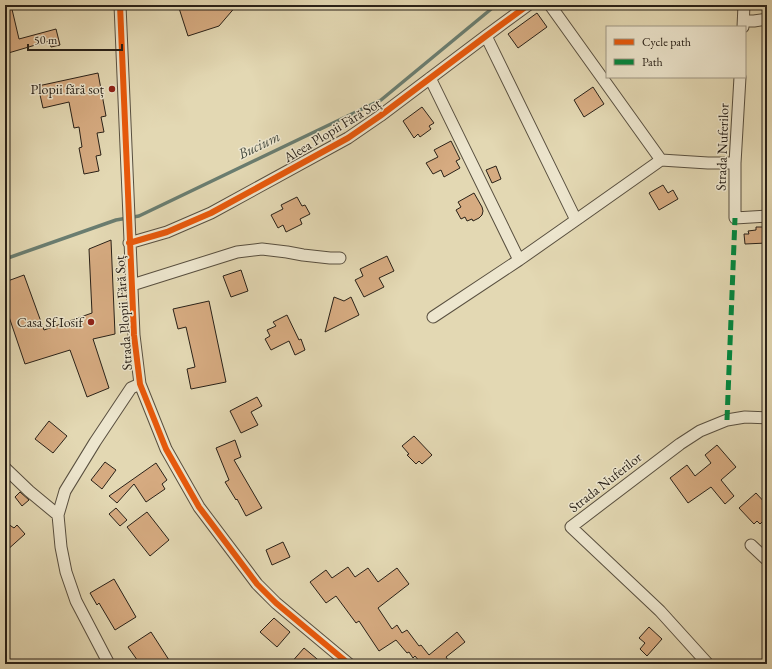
<svg xmlns="http://www.w3.org/2000/svg" width="772" height="669" viewBox="0 0 772 669" font-family="'EB Garamond',serif">
	<style>
		.lines { fill: none; stroke-linecap: round; stroke-linejoin: round }
		.stream { stroke: #6a7d70; stroke-width: 3.5 }
		.building { fill: #d6ab81; stroke: #292118 }
		.street-casing { stroke: #584f3f; stroke-width: 13 }
		.street { stroke: #ede6ce; stroke-width: 11 }
		.quiet { stroke: #00873e; stroke-width: 5; stroke-dasharray: 10 5; stroke-linecap: butt }
		.cycleway-casing { stroke: #ede6ce; stroke-width: 8 }
		.cycleway { stroke: #e8590c; stroke-width: 6 }
		.poi-dot { fill: #8f2418; stroke: #ede6ce; stroke-width: 1.5 }
		.labels { text-anchor: middle; stroke-width: 3; stroke-linejoin: round; paint-order: stroke }
		.poi-label { font-size: 14px; fill: #292118; stroke: #ede6ce; text-anchor: end }
		.street-label { font-size: 14px; fill: #292118; stroke: #ede6ce }
		.water-label { font-size: 15px; font-style: italic; fill: #494f44; stroke: #ede6ce }
	</style>
	<rect width="100%" height="100%" fill="#e3d8b3"/>
	<filter id="stains"><feTurbulence type="fractalNoise" baseFrequency=".005" numOctaves="4"/><feColorMatrix values="0 0 0 0 .2 0 0 0 0 .09 0 0 0 0 .02 0 0 0 .5 -.17"/></filter>
	<radialGradient id="worn" r=".72"><stop offset=".6" stop-color="#630" stop-opacity="0"/><stop offset="1" stop-color="#630" stop-opacity=".3"/></radialGradient>
	<g class="lines">
		<path class="stream" d="M5,259L116,220L139,216L381,100L496,5"/>
	</g>
	<path class="building" d="M5,5H11L19,39L56,29L60,45L51,47L49,41L5,54Z
		M178,5H237L219,26L188,36Z
		M537,13L547,27L518,48L508,34Z
		M98,73L106,116L101,117L104,132L97,133L101,155L96,156L99,171L84,174L79,148L82,147L79,127L74,128L69,102L43,108L38,86Z
		M593,87L604,104L584,117L574,100Z
		M422,107L434,123L429,126L431,129L420,137L418,134L414,138L403,121Z
		M451,141L460,159L456,161L460,168L444,177L441,170L433,174L426,163L438,157L434,150Z
		M496,166L501,179L492,183L486,170Z
		M663,185L668,193L673,190L678,199L659,210L649,193Z
		M474,193L482,207L483,211L482,215L479,218L473,221L472,219L467,221L465,217L461,219L456,210L461,207L458,202Z
		M297,197L302,206L305,205L310,214L300,219L302,224L286,232L283,225L278,228L271,215L283,209L281,205Z
		M756,227H767V243L745,244L744,234H749L748,231L756,230Z
		M111,240L115,334L93,339L109,388L87,397L70,350L25,364L5,305V282L24,275L44,330L92,313L89,249Z
		M387,256L394,271L379,278L384,287L364,297L355,280L363,276L360,269Z
		M241,270L248,291L231,297L223,276Z
		M334,297L344,301L351,297L359,315L325,332Z
		M209,301L226,382L191,389L187,369L195,367L186,327L178,329L173,309Z
		M287,315L299,340L301,339L305,350L295,355L289,341L271,350L265,339L270,336L267,330L276,326L273,322Z
		M257,397L262,406L251,412L258,425L241,433L230,411Z
		M49,421L67,436L53,453L35,439Z
		M414,436L432,455L422,464L419,461L416,464L407,455L409,454L402,446Z
		M235,440L241,457L234,460L262,508L246,516L237,499L236,500L225,482L229,480L216,448Z
		M717,445L736,467L721,480L734,496L725,504L711,487L688,503L670,478L687,465L695,476L711,463L705,455Z
		M105,462L116,470L102,489L91,480Z
		M156,463L167,480L162,484L165,489L146,502L134,484L117,503L109,496Z
		M20,492L29,500L22,506L15,497Z
		M756,493L767,505V517L760,524L757,521L754,524L739,508Z
		M116,508L127,520L120,526L109,514Z
		M147,512L169,540L150,556L127,527Z
		M5,522L14,528L17,525L25,534L5,552Z
		M283,542L290,557L272,565L266,550Z
		M348,567L355,577L368,568L378,582L397,568L409,584L378,608L392,629L397,625L402,633L407,630L419,646L421,645L429,655L457,632L465,642L446,657L451,664H418L420,662L415,656L413,658L409,652L407,653L396,640L379,651L359,621L356,623L336,596L326,603L310,582L326,570L332,578Z
		M114,579L136,617L115,630L99,603L97,605L90,593Z
		M274,618L290,632L277,647L260,632Z
		M649,627L662,639L647,656L640,649L645,643L639,638Z
		M151,632L169,660L163,664H140L128,647Z
		M304,648L323,664H290Z"/>
	<g class="lines">
		<g class="street-casing">
			<path id="street" d="M120,5L134,335L140,384L166,449L199,507L257,584L276,603L349,664
				M550,5L661,160
				M744,21H754L767,19
				M743,27L744,5
				M486,36L576,220L661,160L708,163H735
				M740,77L735,163V218L767,216
				M430,78L519,260
				M129,243L167,232L211,213L348,138L380,116L486,36L528,5
				M132,285L237,252L262,249L287,252L303,255L330,258H340
				M433,317L519,260L576,220
				M5,468L29,491L58,515
				M751,545L767,560
				M109,664L76,601L66,572L61,547L58,515L65,491L95,442L131,388L140,384
				M708,664L660,611L571,527L680,444L700,431L727,420L745,417L767,418"/>
		</g>
		<use href="#street" class="street"/>
		<path class="quiet" d="M727,420L735,218"/>
		<g class="cycleway-casing">
			<path id="cycleway" d="M120,5L134,335L140,384L166,449L199,507L257,584L276,603L349,664
				M129,243L167,232L211,213L348,138L380,116L486,36L528,5"/>
		</g>
		<use href="#cycleway" class="cycleway"/>
	</g>
	<g class="poi-dot">
		<circle cx="112" cy="89" r="4"/>
		<circle cx="91" cy="322" r="4"/>
	</g>
	<g class="labels">
		<g class="poi-label">
			<text x="104" y="94">Plopii fără soț</text>
			<text x="83" y="327">Casa Sf Iosif</text>
		</g>
		<g class="street-label">
			<text transform="translate(332 130) rotate(-31)" y="5">Aleea Plopii Fără Soț</text>
			<text transform="translate(722 147) rotate(-88)" y="5">Strada Nuferilor</text>
			<text transform="translate(123 313) rotate(-94)" y="5">Strada Plopii Fără Soț</text>
			<text transform="translate(605 482) rotate(-38)" y="5">Strada Nuferilor</text>
		</g>
		<g class="water-label">
			<text transform="translate(259 145) rotate(-26)" y="5">Bucium</text>
		</g>
	</g>
	<rect width="772" height="669" fill="none" stroke="#e3d8b3" stroke-width="20"/>
	<rect x="6" y="6" width="760" height="657" fill="none" stroke="#292118" stroke-width="2"/>
	<rect x="10" y="10" width="752" height="649" fill="none" stroke="#292118"/>
	<rect x="606" y="26" width="140" height="52" fill="#ede6ce" stroke="#9f9785"/>
	<rect x="614" y="39" width="20" height="6" fill="#e8590c" stroke="#9f9785"/>
	<text x="642" y="46" font-size="12" fill="#292118">Cycle path</text>
	<rect x="614" y="59" width="20" height="6" fill="#00873e" stroke="#9f9785"/>
	<text x="642" y="66" font-size="12" fill="#292118">Path</text>
	<path d="M28 44v6h94v-6" fill="none" stroke="#292118" stroke-width="2"/>
	<text x="34" y="44" font-size="12" fill="#292118" stroke="#ede6ce" stroke-width="3" paint-order="stroke">50 m</text>
	<rect width="100%" height="100%" filter="url(#stains)"/>
	<rect width="100%" height="100%" fill="url(#worn)"/>
</svg>
